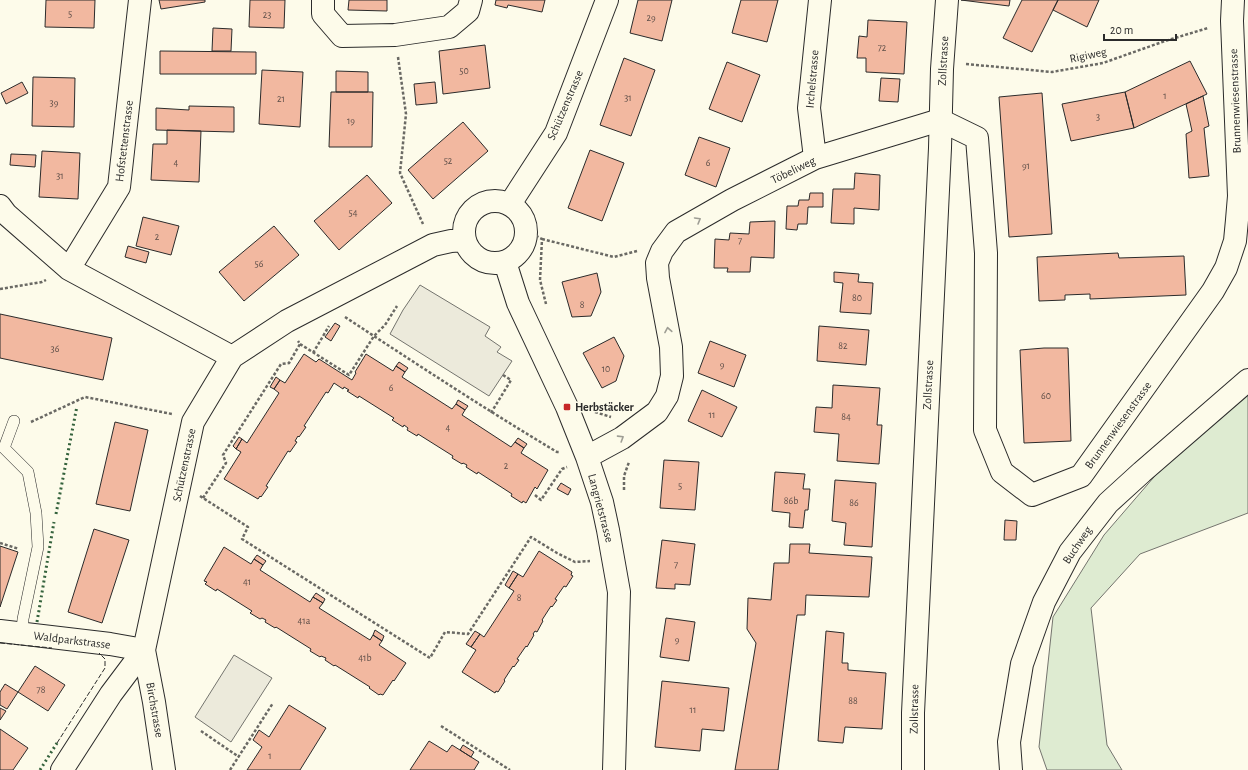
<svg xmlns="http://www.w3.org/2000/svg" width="1248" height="770" viewBox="0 0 1248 770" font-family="'Alegreya Sans',sans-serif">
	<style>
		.green { fill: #deebd1; stroke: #74746e }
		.parking { fill: #eceadb; stroke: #74746e }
		.building { fill: #f2b8a0; stroke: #2b2b2b }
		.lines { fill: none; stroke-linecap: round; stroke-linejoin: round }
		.service-casing { stroke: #2b2b2b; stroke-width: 12 }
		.minor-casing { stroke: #2b2b2b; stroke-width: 24 }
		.tertiary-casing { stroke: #2b2b2b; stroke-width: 24 }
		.primary-casing { stroke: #2b2b2b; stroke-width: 24 }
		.path { stroke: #6a6964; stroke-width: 2.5; stroke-dasharray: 3 2; stroke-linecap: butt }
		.service { stroke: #fdfbea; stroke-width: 11 }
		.minor { stroke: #fdfbea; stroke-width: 22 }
		.tertiary { stroke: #fdfbea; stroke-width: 22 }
		.primary { stroke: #fdfbea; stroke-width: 22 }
		.hedge { stroke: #34623c; stroke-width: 3; stroke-dasharray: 2 3; stroke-linecap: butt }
		.fence { stroke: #2b2b2b; stroke-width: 1; stroke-dasharray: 5 2; stroke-linecap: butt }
		.oneway { stroke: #9e9d94 }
		.poi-dot { fill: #c62828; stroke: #fdfbea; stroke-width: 1.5 }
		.labels { text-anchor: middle; stroke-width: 3; stroke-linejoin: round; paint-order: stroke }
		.number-label { font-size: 10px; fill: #5d4e48 }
		.street-label { font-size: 12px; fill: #2b2b2b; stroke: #fdfbea }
		.poi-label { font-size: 12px; font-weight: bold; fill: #2b2b2b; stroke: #fdfbea; text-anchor: start }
	</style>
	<rect width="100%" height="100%" fill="#fdfbea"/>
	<path class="green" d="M1248,392V513L1140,554L1091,608L1107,745L1122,770H1047L1039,747L1053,617L1104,535L1185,441Z"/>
	<path class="parking" d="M420,285L490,327L485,336L501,347L497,352L512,361L489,396L390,334L403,310Z
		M234,655L272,678L231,742L195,717Z"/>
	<path class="building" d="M46,0H95L94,28L45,27Z
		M159,0H205V2L161,9Z
		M250,0H285L284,28L249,27Z
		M349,0H387V11L348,10Z
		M496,0H545L542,12L508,5L507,8L495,5Z
		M638,0H672L662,41L630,33Z
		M741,0H778L767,42L732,33Z
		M961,0H1010L1009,6Z
		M1022,0H1058L1032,52L1003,38Z
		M1058,0H1099L1087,27L1053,10Z
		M868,20L907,22L904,74L866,72V58H857L859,36L867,37Z
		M213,28L232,29L231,51H212Z
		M485,45L490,88L443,94L439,51Z
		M160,51L256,52V74H160Z
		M624,58L655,70L631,136L600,125Z
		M1190,61L1207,94L1134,128L1125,92Z
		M727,62L760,75L742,122L709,109Z
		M262,70L303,72L300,127L259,124Z
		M336,71L368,72V92H336Z
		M33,77L75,78L74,127L32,126Z
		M881,78L900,79L898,102L879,101Z
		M22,82L28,93L6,104L1,93Z
		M435,82L437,103L416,105L414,84Z
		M331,92H373L372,147H329Z
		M1125,92L1134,128L1071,141L1062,104Z
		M1042,93L1052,234L1009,237L999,97Z
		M1203,96L1209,126L1204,128L1209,176L1189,178L1186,134L1192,131L1186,104Z
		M189,106L234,107V132L156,130V108L189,110Z
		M463,122L488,151L433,199L408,170Z
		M167,130L201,131L199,182L151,180L153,144H167Z
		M699,137L730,148L716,187L685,175Z
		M590,150L624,163L602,221L568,208Z
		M42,151L80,153L78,199L39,197Z
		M11,154L36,155L35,167L10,165Z
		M855,173L880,175L879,210L854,208V224L831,223L833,189H854Z
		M367,175L392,203L339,250L314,221Z
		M810,193H823V207H808L807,224H798L797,230L786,229L787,206H798L799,200H809Z
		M143,217L179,226L171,255L136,246Z
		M775,221L774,258L751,257L750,272H727L728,268H714L715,239L729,240L730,233L749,234L750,222Z
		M274,226L299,255L244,301L219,272Z
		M128,246L149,252L146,263L125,257Z
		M1118,253L1119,258L1184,256L1186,295L1090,299V294L1065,295V300L1039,301L1037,257Z
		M834,272L859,274L858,282L873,283L871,314L840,312L843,283L834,282Z
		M597,273L601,292L591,316L572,317L562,282Z
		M0,314L112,338L103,380L0,358Z
		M335,323L340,326L331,341L325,337Z
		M819,326L869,330L866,365L817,361Z
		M614,337L624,356L616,381L602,388L583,353Z
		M710,341L746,355L734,387L698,373Z
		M1044,348H1068L1071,441L1024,443L1020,350Z
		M304,354L316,362L319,359L352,380L356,373L355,372L366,354L393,371L396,366L405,372L402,377L452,409L456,404L465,410L462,415L511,447L515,442L524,448L521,453L548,470L537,489L535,487L526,503L523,501L522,503L511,496L512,494L478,472L477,474L466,467L467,465L463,463L462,464L452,458L453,456L418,434L417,436L407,430L408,428L404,425L403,427L392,420L394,418L359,396L358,398L347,391L349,390L344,387L343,389L334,383L328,393L326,392L304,426L306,427L299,437L298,436L295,441L297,442L290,452L288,451L266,486L268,487L261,497L260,496L258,499L224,479L241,452L236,449L242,439L247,443L279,393L274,389L280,380L285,383Z
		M399,362L408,368L405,372L396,366Z
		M276,377L280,380L274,389L270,387Z
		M833,385L880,388L877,425H882L879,464L837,461L839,434L814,432L816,407L832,408Z
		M702,390L737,407L722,437L688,421Z
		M458,400L468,406L465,410L456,404Z
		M115,422L148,430L130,511L96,504Z
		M239,437L242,439L236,449L233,446Z
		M518,438L527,444L524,448L515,442Z
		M664,460L699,462L695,510L660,508Z
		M775,472L805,474L803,489H810L808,510H805L803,528L789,527L790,513L772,511Z
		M835,480L876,483L872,547L844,545L846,523L832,521Z
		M561,483L571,489L568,495L557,489Z
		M1005,520L1017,521L1016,540H1004Z
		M94,529L129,540L102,623L68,612Z
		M662,540L695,544L690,585L675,584V589L656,588Z
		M790,544H810L809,553L872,557L869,597L806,595L805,615H797L778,770H735L756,643L747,629L748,598L771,600L774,563H789Z
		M0,546L18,552L0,607Z
		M224,547L251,564L254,559L263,565L260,570L310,602L313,597L323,603L319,608L370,640L373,635L382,641L379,645L406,663L394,681L393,680L383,695L380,694L379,695L369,688L370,687L335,665L334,666L325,660L326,658L321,656L320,657L310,651L311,649L276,627L275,628L265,622L266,620L262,618L260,619L250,613L252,611L217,589L216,591L205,584L207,582L204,581Z
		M539,551L572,572L571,575L573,576L566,587L564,586L555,599L557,600L552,607L551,606L542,620L543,621L537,632L535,631L533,634L534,635L527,647L526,646L517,659L519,660L514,667L513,666L504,680L505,681L498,692L496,691L495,693L462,672L476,650L471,647L480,634L484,637L514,591L509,588L518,574L523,577Z
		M257,555L266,561L263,565L254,559Z
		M513,571L518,574L509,588L505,585Z
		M316,593L325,599L323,603L313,597Z
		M666,618L695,622L689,661L660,657Z
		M375,630L384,636L382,641L373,635Z
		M475,631L480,634L471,647L466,644Z
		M826,631L844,633L842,663H848V670L886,673L882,729L845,727L843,743L818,741Z
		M35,666L65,685L48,711L18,692Z
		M662,681L729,688L724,731L702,729L700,751L655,747Z
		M5,684L18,692L7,709L0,705V692Z
		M289,705L326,728L300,770H247L262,747L253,740L259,730L269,737Z
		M0,708L6,711L0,720Z
		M0,729L28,748L13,770H0Z
		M429,741L447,752L452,745L479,762L474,770H410Z
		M463,745L474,752L471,757L460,750Z"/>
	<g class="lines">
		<g class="service-casing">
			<path id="service" d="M14,421L4,448L28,472L36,513L38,547L23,619L22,633"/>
		</g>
		<g class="minor-casing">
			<path id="minor" d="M323,0V14L342,36L395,35L449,27L468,11L471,0
				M815,158L809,108L820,0
				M464 232a31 31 0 1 1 62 0a31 31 0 1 1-62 0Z
				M510,204L556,133L607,0
				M0,206L6,214L69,269L119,187L140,0
				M505,262L518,303L567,407L587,457L602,502L608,530L619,592L614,770
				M69,269L232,357
				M587,457L622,438L657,412L667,396L672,376L671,347L658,278L657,263L662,251L676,232L732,200L815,158L940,120L977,138L986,253L985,430L1002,472L1032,495L1081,476L1213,291L1226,268L1235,241L1237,220L1239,196L1232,21L1233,0
				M0,631L110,644L144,650
				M144,650L154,702L164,770
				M62,770L111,694L144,650L193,422L232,357L287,321L433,245L451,241L465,240"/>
		</g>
		<g class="tertiary-casing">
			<path id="tertiary" d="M1011,770L1009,742L1022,664L1044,602L1070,552L1108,503L1142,472L1248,380"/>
		</g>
		<g class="primary-casing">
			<path id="primary" d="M913,770V713L940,148L942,69L947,0"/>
		</g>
		<path class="path" d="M398,57L406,114L400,173L423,224
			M966,64L1052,72L1103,63L1165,41L1208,28
			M527,231L542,239L540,280L546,304
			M542,239L614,257L637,251
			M0,289L42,282L46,280
			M345,317C415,363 485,409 557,452H560
			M300,344L349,375L374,336L385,325L397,306
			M313,353L329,326
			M595,412L611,417
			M491,413L511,380L503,375
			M31,422L85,397L172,414
			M624,490V476L629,462
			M535,495L541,500L562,469L567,467
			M200,496L248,527L242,539L430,658L445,632L468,634L531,537L557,553L575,562L590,561
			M203,498L226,463L223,455L281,364L289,363L300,344L298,341
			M0,543L19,549
			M441,726L510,770
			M201,731L239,757
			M230,770L273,703"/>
		<use href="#service" class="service"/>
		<use href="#minor" class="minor"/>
		<use href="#tertiary" class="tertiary"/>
		<use href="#primary" class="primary"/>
		<path class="hedge" d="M56,514L77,406
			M37,622L54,522
			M40,770L57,743"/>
		<path class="fence" d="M0,643L52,648
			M57,743L105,668V659L99,653"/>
	</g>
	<defs><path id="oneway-chevron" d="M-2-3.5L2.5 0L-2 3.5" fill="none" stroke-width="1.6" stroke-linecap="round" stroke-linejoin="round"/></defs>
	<g class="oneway">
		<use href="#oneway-chevron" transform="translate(698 220) rotate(-30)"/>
		<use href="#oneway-chevron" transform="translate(668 330) rotate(-100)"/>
		<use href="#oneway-chevron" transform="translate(621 438) rotate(-32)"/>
	</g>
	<rect class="poi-dot" x="563" y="403" width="8" height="8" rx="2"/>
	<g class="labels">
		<g class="number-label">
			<text x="70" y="17">5</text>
			<text x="267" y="18">23</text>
			<text x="651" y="21">29</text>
			<text x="882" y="51">72</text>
			<text x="464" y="74">50</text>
			<text x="1165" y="99">1</text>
			<text x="628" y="101">31</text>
			<text x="281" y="102">21</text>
			<text x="54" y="106">39</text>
			<text x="1098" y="120">3</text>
			<text x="351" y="124">19</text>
			<text x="448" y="164">52</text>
			<text x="176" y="166">4</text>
			<text x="708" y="166">6</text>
			<text x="1026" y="169">91</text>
			<text x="60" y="179">31</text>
			<text x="353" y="216">54</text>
			<text x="157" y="240">2</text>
			<text x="740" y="244">7</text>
			<text x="259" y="267">56</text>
			<text x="857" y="301">80</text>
			<text x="582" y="308">8</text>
			<text x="843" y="349">82</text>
			<text x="55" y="352">36</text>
			<text x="722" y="368">9</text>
			<text x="606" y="372">10</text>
			<text x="391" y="391">6</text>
			<text x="1046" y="399">60</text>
			<text x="712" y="418">11</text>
			<text x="846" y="420">84</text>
			<text x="448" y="431">4</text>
			<text x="506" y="469">2</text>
			<text x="680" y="489">5</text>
			<text x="791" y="504">86b</text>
			<text x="854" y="506">86</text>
			<text x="676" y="568">7</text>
			<text x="247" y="585">41</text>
			<text x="519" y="601">8</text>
			<text x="304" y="624">41a</text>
			<text x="677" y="643">9</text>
			<text x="365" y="661">41b</text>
			<text x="41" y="693">78</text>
			<text x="853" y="704">88</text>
			<text x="693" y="713">11</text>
			<text x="270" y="759">1</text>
		</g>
		<g class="street-label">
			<text transform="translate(1088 55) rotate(-12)" y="4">Rigiweg</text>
			<text transform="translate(943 61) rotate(-87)" y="4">Zollstrasse</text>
			<text transform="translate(812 79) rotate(-85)" y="4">Irchelstrasse</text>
			<text transform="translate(1235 101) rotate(-92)" y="4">Brunnenwiesenstrasse</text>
			<text transform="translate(565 105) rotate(-67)" y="4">Schützenstrasse</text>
			<text transform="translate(124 141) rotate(-83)" y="4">Hofstettenstrasse</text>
			<text transform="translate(793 170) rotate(-26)" y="4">Töbeliweg</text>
			<text transform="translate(928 385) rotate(-87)" y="4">Zollstrasse</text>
			<text transform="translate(1118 425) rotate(-54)" y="4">Brunnenwiesenstrasse</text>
			<text transform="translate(184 465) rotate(-78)" y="4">Schützenstrasse</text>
			<text transform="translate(601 508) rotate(75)" y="4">Langrietstrasse</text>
			<text transform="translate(1077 545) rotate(-56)" y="4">Buchweg</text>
			<text transform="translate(72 640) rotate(7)" y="4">Waldparkstrasse</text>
			<text transform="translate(914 709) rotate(-89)" y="4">Zollstrasse</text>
			<text transform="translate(155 710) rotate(80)" y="4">Birchstrasse</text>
		</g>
		<g class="poi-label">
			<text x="575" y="411">Herbstäcker</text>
		</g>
	</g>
	<path d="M1104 34v6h72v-6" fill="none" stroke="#2b2b2b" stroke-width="2"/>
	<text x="1110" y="34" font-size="12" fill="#2b2b2b" stroke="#fdfbea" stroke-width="3" paint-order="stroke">20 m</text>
</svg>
